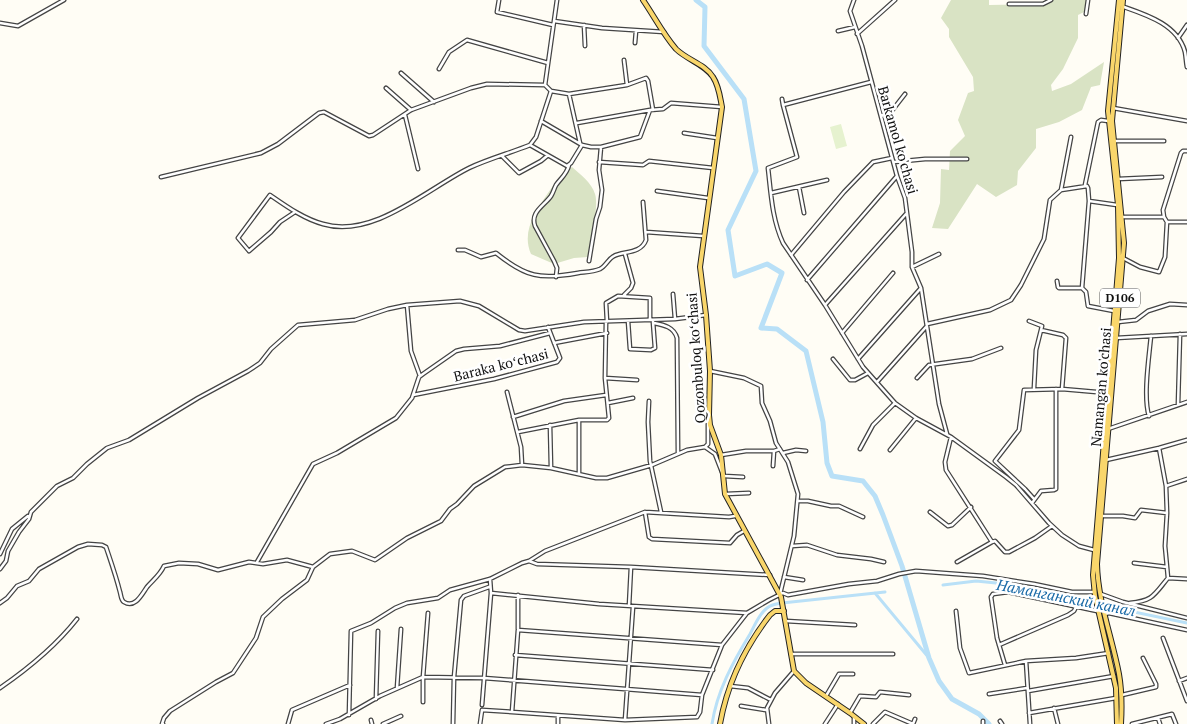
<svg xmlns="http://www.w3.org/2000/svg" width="1187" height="724" viewBox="0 0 1187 724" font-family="'PT Serif',serif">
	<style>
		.cemetery { fill: #d9e3c4 }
		.pitch { fill: #e6f2cf }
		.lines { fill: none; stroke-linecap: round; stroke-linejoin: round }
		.canal { stroke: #b9e0f7; stroke-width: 3 }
		.river { stroke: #b9e0f7; stroke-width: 5 }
		.minor-casing { stroke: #444; stroke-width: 5 }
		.major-casing { stroke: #222; stroke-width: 6 }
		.minor { stroke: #fff; stroke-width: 2.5 }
		.major { stroke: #f9d66b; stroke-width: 4 }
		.labels { text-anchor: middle; stroke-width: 5; stroke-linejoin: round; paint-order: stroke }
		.shield { fill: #fff; stroke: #585858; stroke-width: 1 }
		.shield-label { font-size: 12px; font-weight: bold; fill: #111 }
		.street-label { font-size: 14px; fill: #111; stroke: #fff }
		.water-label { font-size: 15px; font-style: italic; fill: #1768a6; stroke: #fff }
	</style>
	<rect width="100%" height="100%" fill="#fffdf5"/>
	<path class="cemetery" d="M951,0H989V5L1040,4L1046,0H1089L1088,10L1078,15V38L1063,69L1051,85L1052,91L1071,84L1104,62L1100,85L1091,87L1082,110L1059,122L1036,129V148L1018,171L1017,185L996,197L977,184L948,229L932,228L940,203L941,169L949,170L950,151L965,136L958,120L968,93L974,91L973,77L949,37V29L941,18Z
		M572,167C580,174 592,183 595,194C599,204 591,245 588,257L574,258L554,264L531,254C521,231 536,211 548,193C555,183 562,173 572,167Z"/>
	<path class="pitch" d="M841,124L847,146L836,149L830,127Z"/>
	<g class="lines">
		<path class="canal" d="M943,585L976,581L996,583L1187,623
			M875,593L929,658
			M712,724C717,691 733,662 750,634C755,625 759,614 767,608C772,604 777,604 782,603L885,592"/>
		<path class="river" d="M696,0L705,7L704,46L744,99L756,171L728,230L735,276L767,264L782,273L761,328L777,329L806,351L823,422L827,463L832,476L863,481L875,496L883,515L902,566L929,658L939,681L952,699L979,714L989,724"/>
		<g class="minor-casing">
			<path id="minor" d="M499,0L497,12L553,25
				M854,0L850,11L862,46L897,176L905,198L912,252V267L921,288L939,404L947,434
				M1009,4H1043L1051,0
				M1124,7C1147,15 1178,25 1185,52C1186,57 1186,62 1187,67
				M1086,14L1088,0
				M554,21L602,28L664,32
				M0,23L18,26L64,0
				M584,25L585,46
				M838,31L855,27
				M857,34L895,0
				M1178,38L1187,25
				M635,43L636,31
				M624,60L627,85
				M439,69L449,52L467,40L548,63
				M401,73L434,102
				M871,82L783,105L797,157L768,168C771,194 772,219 783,243L825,305L863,367L895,403L916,418L951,437L1006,477L1016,485L1049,523L1062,535L1079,546L1094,550
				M545,85L557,0
				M386,88L411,110
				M569,94L580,143
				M782,99L783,105
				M1113,108L1187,121
				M405,115L418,169
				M881,116L891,112L905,94
				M541,121L582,145L591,147H601L640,137L650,110
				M577,123L650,110L663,109L671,103L722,107
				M684,133L717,138
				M1114,141H1164
				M530,145L567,166L571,163L582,145
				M502,156L519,173L541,161L547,156
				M599,162L643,165L649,161L713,168
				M894,162L925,159H967
				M161,177L261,153L278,144L319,113L324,112L369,136L373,135L411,110L471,88L487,84L545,85L551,91L569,94L627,85L646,78L648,81L653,110
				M1118,179L1162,177
				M1085,185L1098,122L1101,120L1108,121
				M799,187L804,213
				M1061,190L1071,137
				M657,191L708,198
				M771,193L827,180
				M295,212L280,222L271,232L249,251L238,238L270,195C286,206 304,219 323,224C373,239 427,189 469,168C488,159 510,153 530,145L536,137L551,91
				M1122,217H1164
				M1167,222L1164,217L1163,210L1181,153L1183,151H1187
				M646,232L703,236
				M458,250H465L481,257L496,253C526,277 540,280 578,273C585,272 593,272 600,269C606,266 608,259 614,256C623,251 641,254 646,240L643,202
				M791,255L844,192L873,162L892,158
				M1123,258L1140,267L1159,272L1165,257L1167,222H1187
				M589,261L596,219L600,207L602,190L599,170L601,147
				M912,267L939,254
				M556,277L557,268L554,261L535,226C530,212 544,206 551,196C553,193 554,189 556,185C561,178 567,174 569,165
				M807,280L897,176
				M1057,281L1058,287L1059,288H1082L1089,201
				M1082,288L1086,292L1088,306L1114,311
				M673,294L675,319
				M624,295L631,288L633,283L625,254
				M407,305L411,351L420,376
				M825,305L906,214
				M628,321L630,349L651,350L655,348L653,322
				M1029,321L1042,326L1036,350L1034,388
				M607,322L606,303L618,296L650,298V320
				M1118,322L1136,320L1148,311L1170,304L1187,305
				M654,323C664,325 674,327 677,338L678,453
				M927,324L990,310L1011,300L1021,285L1044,239L1050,200L1061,190L1087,186L1088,188L1089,201L1117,205
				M1041,330L1063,335L1066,338L1062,389
				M842,333L893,273
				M1116,338L1187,334
				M554,343L607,333
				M833,359L850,380H855L868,373
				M858,359L921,288
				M710,371L744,378L761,386L762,403L770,421L776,443L788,462L798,494L794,536L780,594
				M605,378L637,380
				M917,378L929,365L972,359L1001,348
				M877,382L926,327
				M507,392L521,447L522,465
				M413,395L494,379L557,362L560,358L548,327
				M649,401L648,422L650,461L661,512
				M608,403L633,398
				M1178,405L1180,334
				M1149,416C1143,397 1149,357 1151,336
				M513,417L564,401L606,395
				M550,425L551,468
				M1108,429L1187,402
				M518,432L579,420H607L609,418L605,378L606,322
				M951,437L945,462L946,470L992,542L995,541L1005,552H1009L1035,538L1052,526
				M705,447L715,454L722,472
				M1159,448L1166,486L1167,513
				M860,449L873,425L895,403
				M890,450L916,418
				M783,453L796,450L806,451
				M721,455L746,451H774L780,449
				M1106,460L1159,448L1187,440
				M773,466L774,451
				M579,473V420
				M724,476L743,477
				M1166,486L1187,479
				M726,494L749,493
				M1034,499L1025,489L995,461L1019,430L1024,390L1062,389L1108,393
				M798,501H808L831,506H839L863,517
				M1032,503L1041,491L1054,490L1056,489V389
				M645,512L649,537L652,539L730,543L737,535L744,531
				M930,512L948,526L952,525L971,507
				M1101,516H1123L1135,518L1141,510L1167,513L1165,546L1167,567L1134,563
				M792,546L807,545L837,555L871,559L884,562
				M0,554L12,529L28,516
				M529,561L545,551L645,512L729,517L735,516
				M257,562L313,464L337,453L396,418L412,398L419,377L423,374L456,351L464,349L500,346L550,333
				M957,562L992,542
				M0,569L6,561L8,551L19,532L29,519L31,512L57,486L73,478L87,464L107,448L129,440L198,398L248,371L260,363L271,349L298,325L355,320L388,309L407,305L460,301L479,306L519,330L525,331L584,322L675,319L706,315
				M784,577L803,580
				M1168,578L1187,579
				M491,593L599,604L747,613
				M1101,594L1123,602L1187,618
				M0,603L7,598L17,586L29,581L39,569L78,547L88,544L102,545L106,547C111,562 116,576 120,592C121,595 121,600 124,602C135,609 142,594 147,587C153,580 160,575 164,566L179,563L198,564L218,570L249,562L263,564L287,560L313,567
				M1130,603C1153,601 1154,595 1168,578L1167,567
				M629,606L631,567
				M956,611L960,648L969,673L1026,661L1076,658L1109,653
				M1105,614L1109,613L1187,630
				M786,621L855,625
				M518,629V595
				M1163,638L1187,701
				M722,645L518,630L512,712L625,720L697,717L700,712L702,695L722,645L747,613L769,600L783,593L788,595L849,584L877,581L899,574L916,571L983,576L1034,584L1072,592H1094
				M999,645L1068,615L1074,611L1076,607
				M791,654H893
				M515,655L713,670
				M1026,661L1030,724
				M1005,665L997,638L991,597L993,594L1008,592L1097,611
				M1179,681L1187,678
				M730,686L748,688L771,700
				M0,688C29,668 55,647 77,619
				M397,688L401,629
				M1028,691L1114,676
				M989,694L1027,688
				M1122,695L1156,687V684L1143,658
				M826,696L839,674H853
				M376,699L378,631
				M423,702V677L428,613
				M482,705L491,593L490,579
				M741,706L766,710
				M1054,708L1058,724
				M850,713L860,696L876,697L880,692L909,695
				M1029,713L1116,698
				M349,715L351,631L371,623L395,608L407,603L438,598L450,590L490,579L522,563L529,561L537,564L631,567L770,575
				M1158,718L1160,724
				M371,720L372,724
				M625,720L633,607
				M983,721V724
				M1000,721L1002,724
				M163,724H162L164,718L170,711L216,682L233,673L256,638L263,617L282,599L307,580L313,567L330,554L352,551L375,560L407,538L441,521L450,509L457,504L474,486L505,467L522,465L551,468L596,478H607L652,465L687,450L705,447L708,444V423
				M288,724L292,710L350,685
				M326,724L340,719L380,696L423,677L484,678L702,695
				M383,724L401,716
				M453,724L454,677L461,600L464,596L489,587
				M480,724L482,710L512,712
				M558,724V716
				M769,724L767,708L775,693L794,671
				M825,724L838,704
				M854,724V717
				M873,724L885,712L913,724
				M913,724L915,719
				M1132,724L1172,714L1176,724"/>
		</g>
		<g class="major-casing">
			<path id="major" d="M643,0C654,16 663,34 676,49C687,60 705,64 713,77C719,86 720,97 722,107L700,267L706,315L710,371L709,415L710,425L721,455L725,494L781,597L794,671L806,683L850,713L864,724
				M720,724C727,685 745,647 770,615L775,611H784
				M1117,724L1116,688L1095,596L1093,575L1119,258L1118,205L1108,111L1119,0
				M1121,724C1122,707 1122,691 1119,674C1112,637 1098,602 1097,564L1124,243L1112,121L1123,0"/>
		</g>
		<use href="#minor" class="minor"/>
		<use href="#major" class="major"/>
	</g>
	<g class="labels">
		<rect class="shield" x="1100" y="288.5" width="40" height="19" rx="4"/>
		<g class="shield-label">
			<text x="1120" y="302">D106</text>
		</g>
		<g class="street-label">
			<text transform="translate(898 140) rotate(74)" y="5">Barkamol ko'chasi</text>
			<text transform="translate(696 358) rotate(-94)" y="5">Qozonbuloq koʻchasi</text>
			<text transform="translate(501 365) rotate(-14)" y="5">Baraka koʻchasi</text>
			<text transform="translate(1101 387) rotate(-85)" y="5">Namangan ko'chasi</text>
		</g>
		<g class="water-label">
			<text transform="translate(1066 598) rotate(11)" y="5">Наманганский канал</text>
		</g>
	</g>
</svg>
